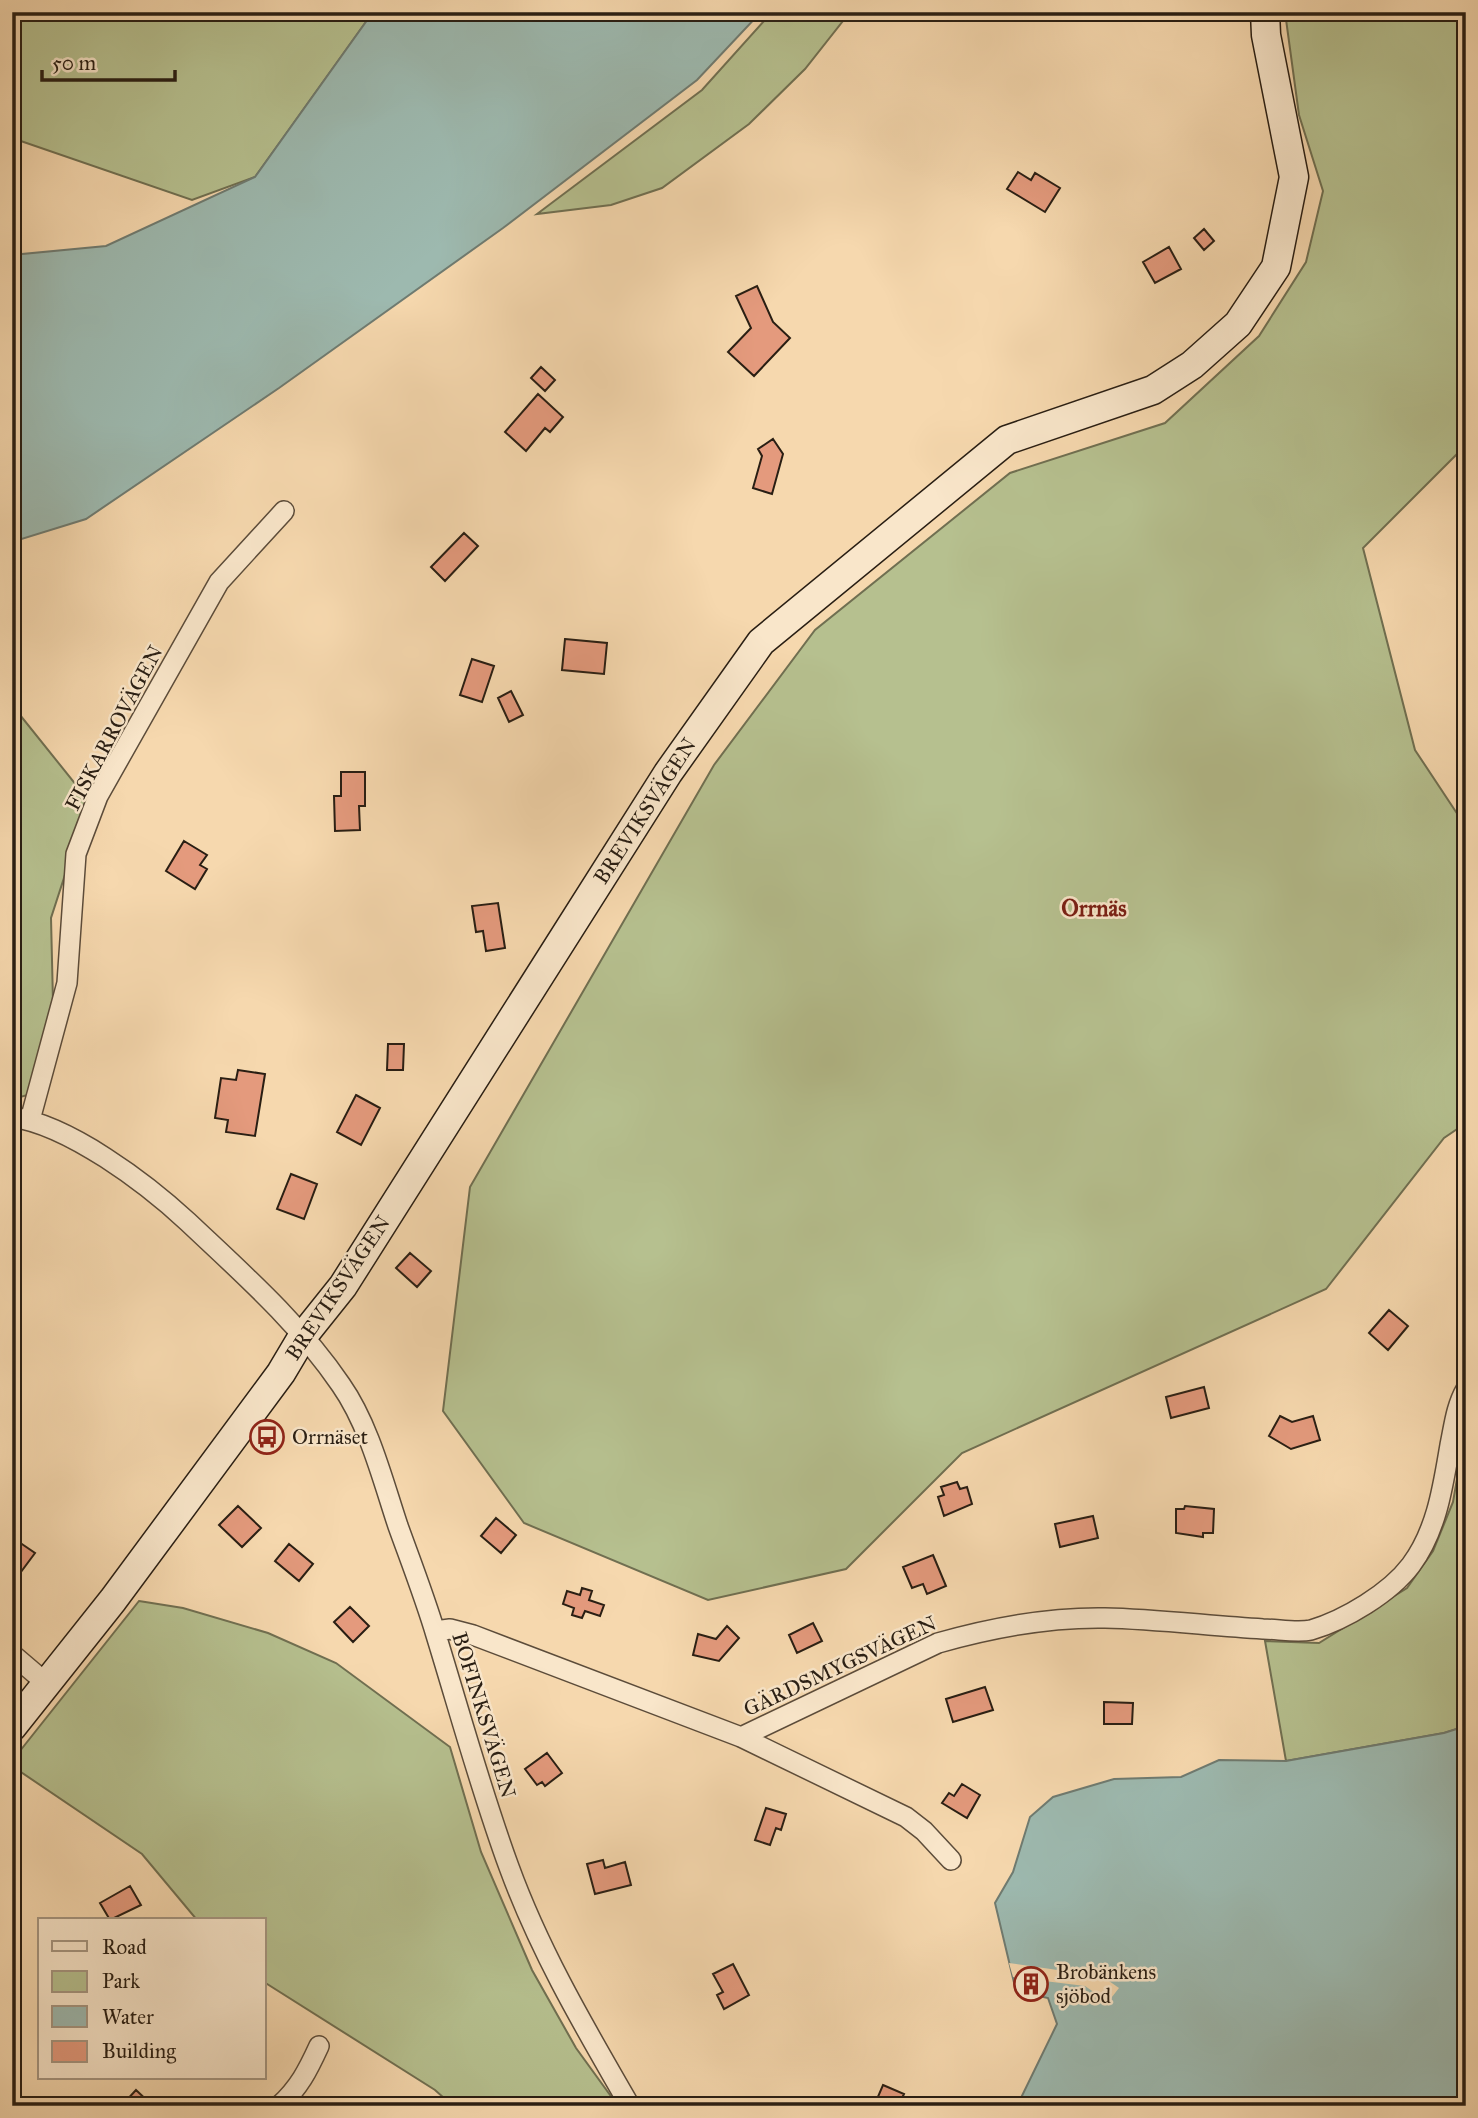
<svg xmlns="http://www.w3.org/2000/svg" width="1478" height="2118" viewBox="0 0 1478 2118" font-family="'IM FELL Great Primer',serif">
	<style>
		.green { fill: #b6c08f; stroke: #706f51; stroke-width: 2 }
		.water { fill: #9db9af; stroke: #6f7b71; stroke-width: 2 }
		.pier { fill: #f6d8ae }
		.building { fill: #e49a7d; stroke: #291e13; stroke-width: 2 }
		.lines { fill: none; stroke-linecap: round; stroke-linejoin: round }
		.minor-casing { stroke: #5c4c3a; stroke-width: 22 }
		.secondary-casing { stroke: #291e13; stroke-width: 31 }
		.minor { stroke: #f9e6ca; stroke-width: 19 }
		.secondary { stroke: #f9e6ca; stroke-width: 28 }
		.labels { text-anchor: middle; stroke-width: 5; stroke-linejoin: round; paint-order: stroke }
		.street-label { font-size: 21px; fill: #291e13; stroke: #f9e6ca }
		.poi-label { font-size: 21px; fill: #291e13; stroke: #f9e6ca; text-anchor: start }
		.neighbourhood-label { font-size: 23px; font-weight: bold; fill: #7a1f14; stroke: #f9e6ca }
	</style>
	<rect width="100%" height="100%" fill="#f6d8ae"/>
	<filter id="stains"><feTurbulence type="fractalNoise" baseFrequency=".00286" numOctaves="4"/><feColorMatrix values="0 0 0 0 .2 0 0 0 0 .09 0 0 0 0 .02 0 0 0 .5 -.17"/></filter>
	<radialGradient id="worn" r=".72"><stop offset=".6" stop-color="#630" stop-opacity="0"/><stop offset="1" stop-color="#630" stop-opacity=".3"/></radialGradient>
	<path class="green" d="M12,12H373L255,177L192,200L12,138Z
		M772,12H850L805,69L749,124L662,188L611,205L537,214L702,90Z
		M1285,12H1466V445L1363,548L1415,750L1466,827V1123L1444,1138L1326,1289L962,1453L846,1569L708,1600L524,1523L443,1411L470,1187L714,765L815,630L1010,473L1165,423L1259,336L1306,262L1323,191L1299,115Z
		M12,705L89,801L51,918L53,1002L32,1094L12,1099Z
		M1466,1427V1726L1444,1733L1286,1761L1265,1641L1319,1643L1407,1588L1433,1551L1453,1502Z
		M139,1601L183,1608L268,1633L336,1663L450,1747L481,1852L532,1970L576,2048L618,2106H453L435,2090L264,1982V1920H197L142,1854L12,1766V1761Z"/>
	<path class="water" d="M373,12H761L697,80L503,228L279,388L86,519L12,542V255L106,246L255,177Z
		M1466,1726V2106H1017L1057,2024L1048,1998L1016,1991L995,1903L1013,1872L1030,1817L1053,1797L1114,1779L1181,1777L1219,1760L1286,1761L1444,1733Z"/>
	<path class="pier" d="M1009,1963L1092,1975L1096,1972L1119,1988L1108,2002L1085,1986L1013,1977Z"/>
	<path class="building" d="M1018,172L1031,180L1035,173L1060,188L1045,212L1007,189Z
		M1204,229L1214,241L1204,250L1194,238Z
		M1169,247L1181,269L1155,283L1143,262Z
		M757,286L773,322L790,338L754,376L728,352L751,328L736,296Z
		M541,367L555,380L545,391L531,378Z
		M538,394L563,417L550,432L545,428L526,451L505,432Z
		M773,439L783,454L772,494L753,488L762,456L758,449Z
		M464,533L478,546L445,581L431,567Z
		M565,639L607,643L604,674L562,670Z
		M472,659L494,666L482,702L460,695Z
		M511,691L523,715L509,722L498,698Z
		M341,772H365V806H359L360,830L335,831L334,796H341Z
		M184,841L207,855L200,865L207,869L195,889L166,871Z
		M498,903L505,948L486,951L483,931L476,932L472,906Z
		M388,1044H404L403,1070H387Z
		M238,1070L265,1074L255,1136L226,1132L228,1120L215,1118L221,1078L236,1080Z
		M356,1095L380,1108L361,1145L337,1132Z
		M291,1174L317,1184L304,1219L277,1209Z
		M410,1253L431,1271L417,1287L396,1268Z
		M1389,1310L1408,1326L1388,1350L1369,1333Z
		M1204,1387L1209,1408L1171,1418L1166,1397Z
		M1280,1416L1292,1422L1313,1416L1320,1440L1291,1449L1269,1436Z
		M957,1482L960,1489L967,1487L972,1504L944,1516L938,1497L944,1495L941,1487Z
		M238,1506L261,1528L242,1547L219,1525Z
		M1185,1506L1214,1509L1213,1533H1203V1537L1176,1533V1509H1184Z
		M1093,1516L1098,1538L1060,1547L1055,1524Z
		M496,1518L516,1535L501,1553L481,1536Z
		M16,1540L35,1553L12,1584V1545Z
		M289,1544L313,1564L299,1581L275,1561Z
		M933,1555L946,1586L927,1594L923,1584L912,1588L903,1567Z
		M582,1588L592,1591L589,1600L604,1605L600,1616L585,1611L582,1618L572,1615L574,1608L563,1604L567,1591L580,1595Z
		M350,1607L369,1626L353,1642L334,1622Z
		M813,1623L822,1641L797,1653L789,1635Z
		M727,1626L739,1638L719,1661L693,1655L698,1634L716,1639Z
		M985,1687L993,1710L953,1722L946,1699Z
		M1104,1702L1133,1703L1132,1724H1104Z
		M547,1753L562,1773L545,1786L542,1782L537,1785L525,1769Z
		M962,1784L980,1795L967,1818L942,1803L949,1793L954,1796Z
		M766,1808L786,1814L781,1830L776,1828L770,1845L755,1840Z
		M603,1860L605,1868L625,1862L631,1885L595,1894L587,1864Z
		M130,1886L141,1905L110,1920L100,1903Z
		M733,1964L749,1995L724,2009L717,1995L723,1992L713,1974Z
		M1021,1975L1044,1980L1041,1993L1017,1987Z
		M883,2085L904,2094L898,2106H874Z
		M136,2090L153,2106H130L125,2102Z"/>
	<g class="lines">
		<g class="minor-casing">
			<path id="minor" d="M12,1117C69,1125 146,1183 188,1222C242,1273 299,1323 341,1385C369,1425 383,1481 398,1526C411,1562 425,1598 436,1635C460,1713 481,1791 509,1867C540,1952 585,2028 630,2106
				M30,1120L67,983L76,854L98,796L219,582L284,511
				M435,1631L450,1629L473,1635L741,1737L938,1643C991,1628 1049,1617 1105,1618C1157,1619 1210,1626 1263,1629C1277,1629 1297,1633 1311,1630C1345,1620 1390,1593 1411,1565C1437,1530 1443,1486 1450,1445C1454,1426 1456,1406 1466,1389
				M12,1654L46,1683
				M741,1737L906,1817L924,1831L951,1860
				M279,2106C299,2088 308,2070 319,2046"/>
		</g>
		<g class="secondary-casing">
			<path id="secondary" d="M12,1727L113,1600L281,1373L303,1336L343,1286L668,773L761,642L1007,440L1153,390L1192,365L1238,324L1276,267L1294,177L1266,35L1265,12"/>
		</g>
		<use href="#minor" class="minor"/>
		<use href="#secondary" class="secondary"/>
	</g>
	<defs>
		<g id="bus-ring" transform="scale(1.75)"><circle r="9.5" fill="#f9e6ca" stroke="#8f2418" stroke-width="1.5"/><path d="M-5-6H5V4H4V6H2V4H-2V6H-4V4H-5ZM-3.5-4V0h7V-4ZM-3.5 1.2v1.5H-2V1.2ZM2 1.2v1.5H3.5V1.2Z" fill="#8f2418"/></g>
		<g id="building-ring" transform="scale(1.75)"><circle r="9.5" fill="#f9e6ca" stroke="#8f2418" stroke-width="1.5"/><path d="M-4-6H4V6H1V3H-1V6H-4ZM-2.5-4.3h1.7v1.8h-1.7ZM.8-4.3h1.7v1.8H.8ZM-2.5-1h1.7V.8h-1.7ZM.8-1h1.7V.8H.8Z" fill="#8f2418"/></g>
	</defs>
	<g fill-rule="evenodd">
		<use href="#bus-ring" x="267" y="1437"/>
		<use href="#building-ring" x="1031" y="1984"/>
	</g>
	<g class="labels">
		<g class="street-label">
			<text transform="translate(114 728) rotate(-62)" y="7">FISKARROVÄGEN</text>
			<text transform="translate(645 811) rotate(-57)" y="7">BREVIKSVÄGEN</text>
			<text transform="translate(338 1288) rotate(-56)" y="7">BREVIKSVÄGEN</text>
			<text transform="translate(840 1666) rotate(-25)" y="7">GÄRDSMYGSVÄGEN</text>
			<text transform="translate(484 1715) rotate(73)" y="7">BOFINKSVÄGEN</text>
		</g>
		<g class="poi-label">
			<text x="292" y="1444">Orrnäset</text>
			<text x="1056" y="1979">Brobänkens<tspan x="1056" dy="24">sjöbod</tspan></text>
		</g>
		<g class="neighbourhood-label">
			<text x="1094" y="916">Orrnäs</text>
		</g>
	</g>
	<rect width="1478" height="2118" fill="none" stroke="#f6d8ae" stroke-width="42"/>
	<rect x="14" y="14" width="1450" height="2090" fill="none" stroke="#291e13" stroke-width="3.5"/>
	<rect x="21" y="21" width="1436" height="2076" fill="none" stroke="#291e13" stroke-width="2"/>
	<rect x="38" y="1918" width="228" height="161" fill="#f9e6ca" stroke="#a69681" stroke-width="2"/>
	<rect x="52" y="1941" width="35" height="10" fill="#f9e6ca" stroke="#a69681" stroke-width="2"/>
	<text x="102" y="1954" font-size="21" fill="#291e13">Road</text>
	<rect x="52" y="1971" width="35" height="21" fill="#b6c08f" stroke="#a69681" stroke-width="2"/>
	<text x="102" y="1988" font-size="21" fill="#291e13">Park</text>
	<rect x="52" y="2006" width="35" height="21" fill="#9db9af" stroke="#a69681" stroke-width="2"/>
	<text x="102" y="2024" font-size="21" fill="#291e13">Water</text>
	<rect x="52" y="2041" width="35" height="21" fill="#e49a7d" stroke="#a69681" stroke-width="2"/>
	<text x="102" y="2058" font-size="21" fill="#291e13">Building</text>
	<path d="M42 70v10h133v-10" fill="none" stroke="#291e13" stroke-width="3.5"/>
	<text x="52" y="70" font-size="21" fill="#291e13" stroke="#f9e6ca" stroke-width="5" paint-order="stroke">50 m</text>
	<rect width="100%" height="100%" filter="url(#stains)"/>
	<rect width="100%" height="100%" fill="url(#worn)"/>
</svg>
